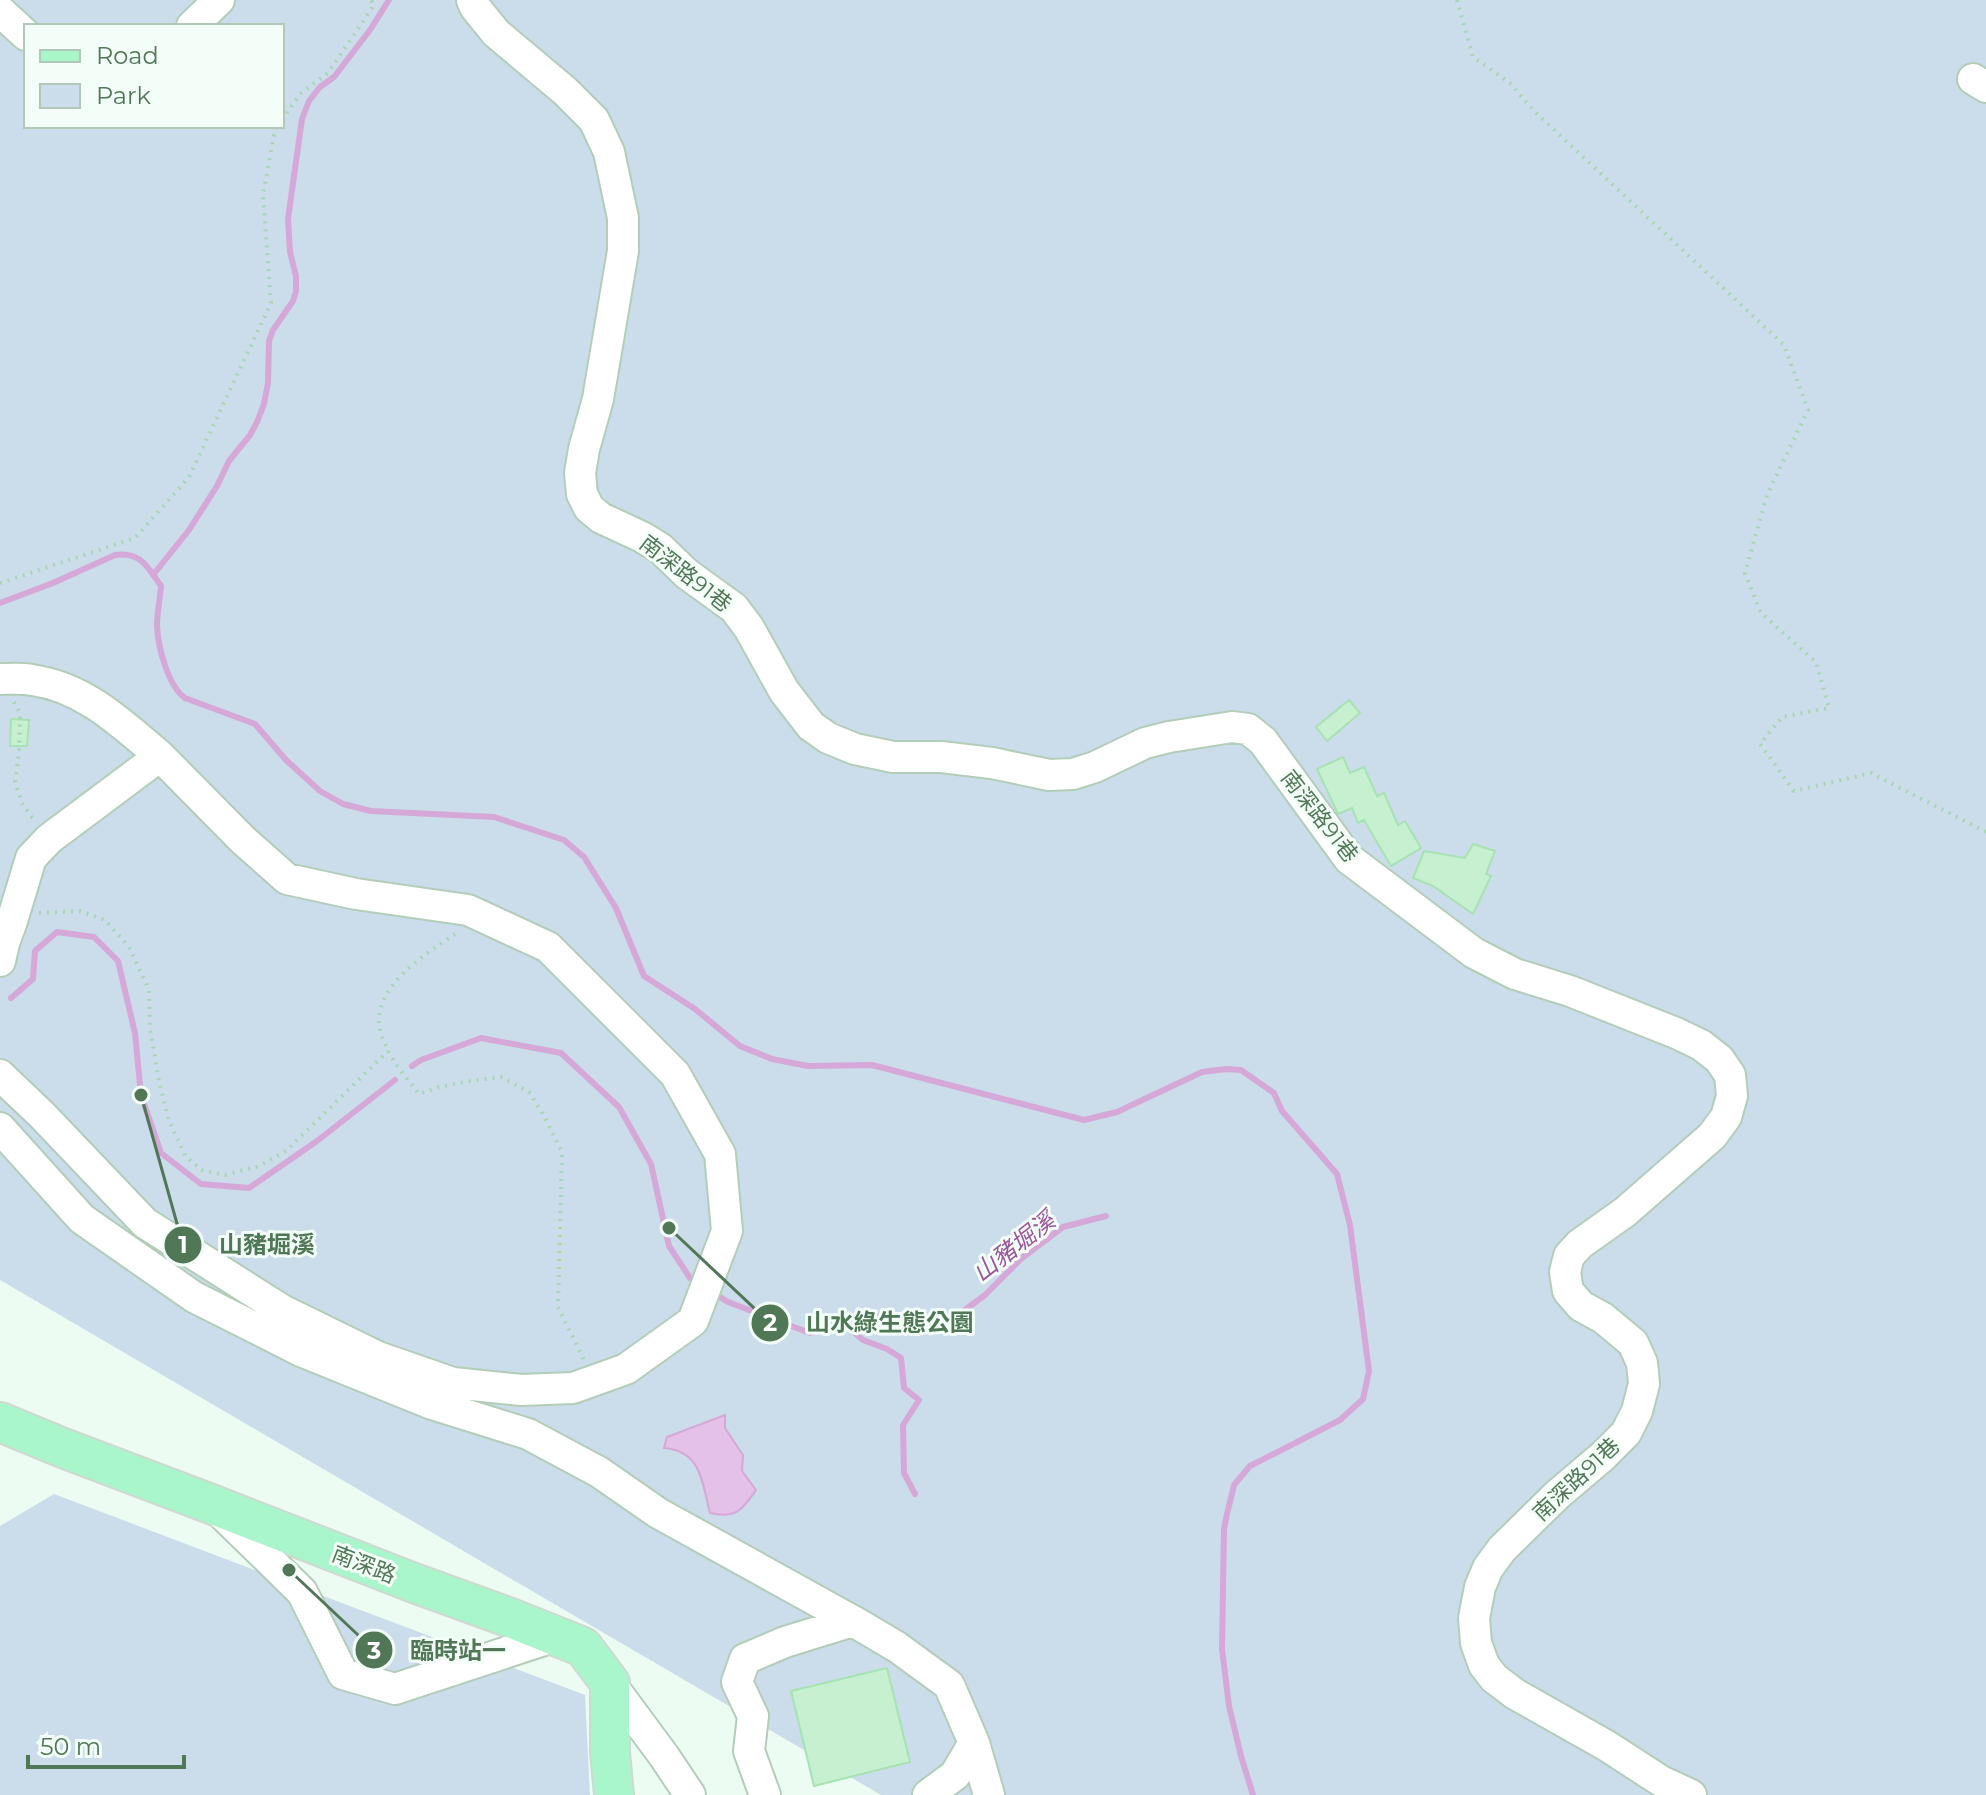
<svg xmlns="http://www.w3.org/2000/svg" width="1986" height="1795" viewBox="0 0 1986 1795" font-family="Montserrat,'Noto Sans TC',sans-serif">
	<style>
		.green { fill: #cbddea; fill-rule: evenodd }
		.water { fill: #e4c1e6; stroke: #d5a8d7; stroke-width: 2 }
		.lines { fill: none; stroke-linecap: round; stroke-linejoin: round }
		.stream { stroke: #d5a8d7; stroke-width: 6 }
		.building { fill: #c6f0cf; stroke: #a7e2b2; stroke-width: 2 }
		.minor-casing { stroke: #b2ceb9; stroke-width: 34 }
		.major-casing { stroke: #ced9d0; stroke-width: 42 }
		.path { stroke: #a8d6b1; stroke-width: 4; stroke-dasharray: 2 6; stroke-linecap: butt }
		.minor { stroke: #fff; stroke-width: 30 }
		.major { stroke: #aaf6cc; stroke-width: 38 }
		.labels { text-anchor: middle; stroke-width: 6; stroke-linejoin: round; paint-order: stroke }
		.street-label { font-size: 22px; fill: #507756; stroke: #f4fef8 }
		.water-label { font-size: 24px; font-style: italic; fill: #9d549e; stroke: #f4fef8 }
		.leader { fill: none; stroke: #507756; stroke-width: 3 }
		.callout-dot { fill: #507756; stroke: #f4fef8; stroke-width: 3 }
		.mark-label { font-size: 24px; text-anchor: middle; font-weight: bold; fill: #fff }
		.callout-label { font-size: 24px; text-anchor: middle; font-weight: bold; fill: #507756; stroke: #f4fef8; stroke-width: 6; stroke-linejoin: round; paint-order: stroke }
	</style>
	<rect width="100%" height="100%" fill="#edfcf3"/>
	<path class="green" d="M0,0H1986V1795H881L0,1280ZM26,26H282V126H26Z
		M54,1494L585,1695L590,1795H0V1526Z"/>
	<path class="water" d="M725,1415V1428L743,1455L742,1471L756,1490C742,1510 736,1519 710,1513C702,1483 702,1451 664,1448L667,1437Z"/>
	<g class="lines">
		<path class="stream" d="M153,575L189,530L217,486L229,461L250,435L257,422L264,404L268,383L269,341L273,330L293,301L296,291V276L290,252L288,219L302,119L309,101L320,87L334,77L370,30L389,0
			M0,603L53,583L115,555C141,551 148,568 161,586C160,599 157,613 157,626C158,647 168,686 185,698L255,724L286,760L320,791L343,804L371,811L494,817L564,840L584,857L616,908L644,976L695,1009L740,1046L772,1059L808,1066L872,1065L1084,1120L1117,1112L1202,1072L1226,1069L1241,1070L1274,1093L1282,1111L1337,1174L1350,1225L1369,1371L1363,1399L1340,1420L1250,1466L1234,1485L1227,1514L1224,1529L1222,1649L1229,1706L1241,1756L1253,1795
			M11,998L33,979L35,951L57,932L94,937L118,961L135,1033L141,1095L161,1153L201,1184L249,1188L317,1141L395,1080
			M412,1066L421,1060L481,1038L561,1053L619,1107L651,1164L669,1246L690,1278
			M720,1297L728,1302L810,1333L841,1321L878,1316L917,1321H950L985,1295L1022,1258L1063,1227L1106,1216
			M841,1321L863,1340L887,1349L901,1358L904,1388L919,1400L903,1425L904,1473L915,1494"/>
	</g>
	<path class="building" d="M1349,700L1360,713L1327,741L1316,727Z
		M11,719L29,720L27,746H10Z
		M1343,757L1350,773L1364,767L1377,796L1384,793L1398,825L1405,821L1421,848L1391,866L1364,820L1358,823L1352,808L1338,814L1317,769Z
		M1473,844L1495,851L1486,874L1491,876L1473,914L1433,886L1413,878L1424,851L1465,858Z
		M887,1668L910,1762L814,1786L791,1691Z"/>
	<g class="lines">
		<g class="minor-casing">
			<path id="minor" d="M472,0L475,7L496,33L565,91L594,120L609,152L623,218V251L598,399L584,449L580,473L582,494L589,508L601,518L642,537L660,548L687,574L734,608L749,628L784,691L811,726L828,738L855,749L893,757H941L992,763L1049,775L1073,774L1095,767L1145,743L1169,737L1232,727L1248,729L1263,741L1349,859L1474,953L1515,974L1570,991L1676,1033L1701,1045L1719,1059L1730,1075L1732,1096L1726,1117L1712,1136L1625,1212L1580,1244L1569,1256L1565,1272L1568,1291L1581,1306L1603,1318L1633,1343L1642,1363L1644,1384L1637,1411L1626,1433L1603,1456L1557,1495L1502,1549L1488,1568L1480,1587L1474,1618L1476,1643L1484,1665L1494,1678L1515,1694L1607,1746L1661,1781L1691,1795
				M0,11L26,35
				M192,26L219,0
				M1973,79L1986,87
				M0,679C10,679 21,678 32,680C84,687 121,723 160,756L49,839L31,858L12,921L4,943L0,961
				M0,1075L42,1115L145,1223L282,1310L378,1357L453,1383L521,1390L573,1388L626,1369L693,1321L727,1231L720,1154L675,1074L548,947L468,910L356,894L287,879L243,840L160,756
				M0,1128L82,1219L194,1297L301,1351L432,1404L528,1434L599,1472L658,1513L853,1621L785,1642L745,1659L737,1682L753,1716L749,1751L765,1795
				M218,1510L302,1592L343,1674L395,1689L556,1636
				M853,1621L897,1647L949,1685L974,1743L955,1775L928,1795
				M610,1683L664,1756L690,1795
				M974,1743L989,1795"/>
		</g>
		<g class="major-casing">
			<path id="major" d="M0,1422L63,1448L211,1504L414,1583L508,1617L583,1647L610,1683V1752L614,1795"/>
		</g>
		<path class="path" d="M1457,0L1473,57L1510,83L1534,111L1784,345L1808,410L1767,495L1745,573L1761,613L1816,662L1829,708L1782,717L1760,744L1794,791L1871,773L1986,832
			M282,120L300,94L328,73L374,5L371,0
			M0,583L135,538L189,477L271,303L263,195L275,129L278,126
			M14,702L20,713L19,753L15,782L22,803L35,822
			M39,913L80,911L105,920L129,947L149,990L150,1029L159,1081L169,1121L186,1157L202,1170L225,1175L259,1166L286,1151L388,1051
			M455,934C426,954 376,984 379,1025C380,1032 384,1042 387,1048C394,1064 408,1080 419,1094L439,1087L476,1080L501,1077L529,1092L544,1116L562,1152L558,1307L584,1360"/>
		<use href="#minor" class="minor"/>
		<use href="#major" class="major"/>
	</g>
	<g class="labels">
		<g class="street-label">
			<text transform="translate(686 573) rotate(38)" y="8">南深路91巷</text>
			<text transform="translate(1320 816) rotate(52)" y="8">南深路91巷</text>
			<text transform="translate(1576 1479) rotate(-43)" y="8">南深路91巷</text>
			<text transform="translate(364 1564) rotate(21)" y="8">南深路</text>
		</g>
		<g class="water-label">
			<text transform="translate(1014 1247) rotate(-38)" y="8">山豬堀溪</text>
		</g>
	</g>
	<path class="leader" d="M141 1095L183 1245M669 1228L770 1323M289 1570L374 1650"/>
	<g class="callout-dot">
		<circle cx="141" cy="1095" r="8"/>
		<circle cx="669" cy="1228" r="8"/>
		<circle cx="289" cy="1570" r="8"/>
		<circle cx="183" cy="1245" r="20"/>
		<circle cx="770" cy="1323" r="20"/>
		<circle cx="374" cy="1650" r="20"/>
	</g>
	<g class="mark-label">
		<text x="183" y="1253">1</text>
		<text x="770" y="1331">2</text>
		<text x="374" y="1659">3</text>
	</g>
	<g class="callout-label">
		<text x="267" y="1253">山豬堀溪</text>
		<text x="890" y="1331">山水綠生態公園</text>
		<text x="458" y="1659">臨時站一</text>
	</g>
	<rect x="24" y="24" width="260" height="104" fill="#f4fef8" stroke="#b2c8b7" stroke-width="2"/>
	<rect x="40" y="50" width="40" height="12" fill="#aaf6cc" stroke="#b2c8b7" stroke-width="2"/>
	<text x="96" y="64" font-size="24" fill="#507756">Road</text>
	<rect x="40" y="84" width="40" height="24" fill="#cbddea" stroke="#b2c8b7" stroke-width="2"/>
	<text x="96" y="104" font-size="24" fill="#507756">Park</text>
	<path d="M28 1755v12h156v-12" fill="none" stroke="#507756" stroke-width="4"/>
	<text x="40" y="1755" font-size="24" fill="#507756" stroke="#f4fef8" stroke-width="6" paint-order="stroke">50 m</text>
</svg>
